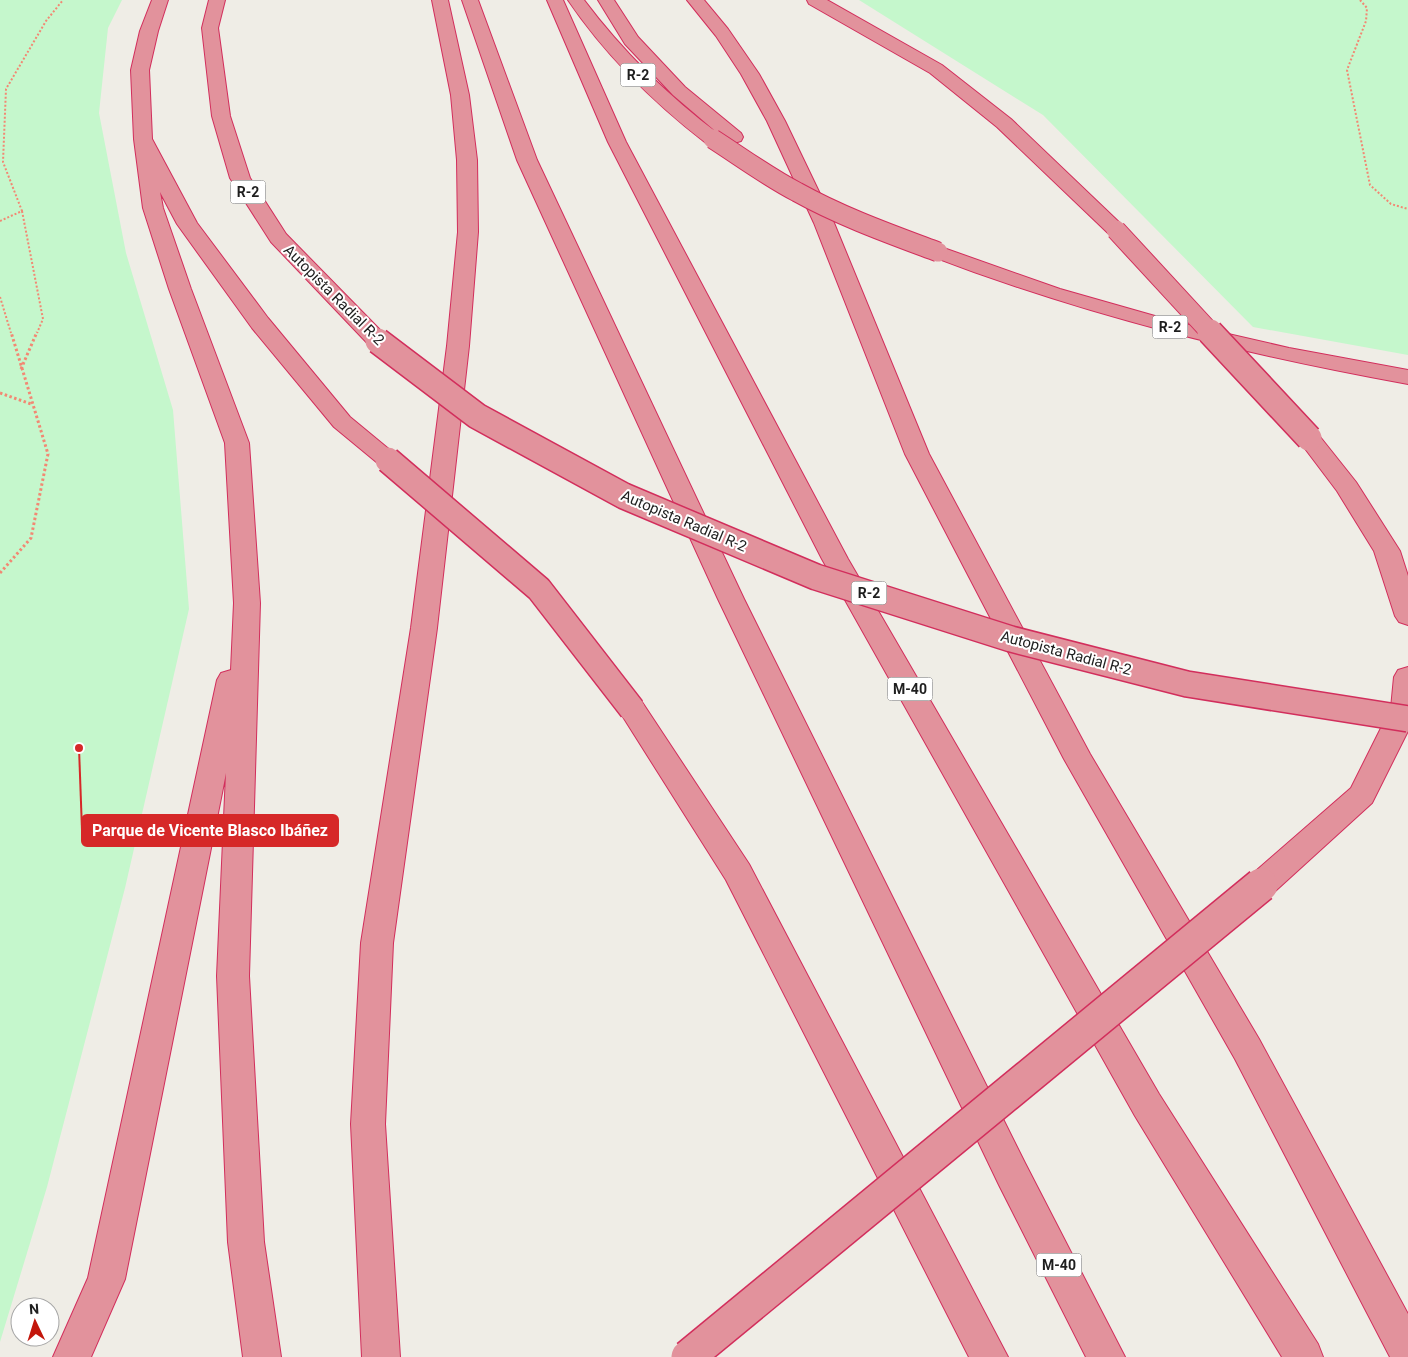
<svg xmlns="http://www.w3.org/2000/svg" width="1408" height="1357" viewBox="0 0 1408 1357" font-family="Roboto,sans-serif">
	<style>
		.park { fill: #c5f7cc }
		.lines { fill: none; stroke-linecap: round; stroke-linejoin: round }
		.highway-casing { stroke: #d22e5c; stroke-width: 2 }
		.path-far1 { stroke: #f28873; stroke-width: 2; stroke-dasharray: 2 2; stroke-linecap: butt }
		.path { stroke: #f28873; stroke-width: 3; stroke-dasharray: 2.5 2.5; stroke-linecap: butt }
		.highway { fill: #e2929c; fill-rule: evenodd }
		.highway-bridge-far2-casing { stroke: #d22e5c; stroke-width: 21; stroke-linecap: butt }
		.highway-bridge-far1-casing { stroke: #d22e5c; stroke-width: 28; stroke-linecap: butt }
		.highway-bridge-casing { stroke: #d22e5c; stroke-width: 36; stroke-linecap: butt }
		.highway-bridge-far2 { stroke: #e2929c; stroke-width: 19 }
		.highway-bridge-far1 { stroke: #e2929c; stroke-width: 25 }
		.highway-bridge { stroke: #e2929c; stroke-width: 33 }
		.labels { text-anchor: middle; stroke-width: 4; stroke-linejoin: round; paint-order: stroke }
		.shield { fill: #fff; stroke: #626262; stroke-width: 1 }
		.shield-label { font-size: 14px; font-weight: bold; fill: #1f1f1f }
		.street-label { font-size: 15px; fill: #1f1f1f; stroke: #fff }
		.leader { fill: none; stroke: #d62828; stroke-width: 2 }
		.callout-dot { fill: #d62828; stroke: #fff; stroke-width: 2 }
		.callout { fill: #d62828; stroke: #d62828; stroke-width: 2 }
		.callout-label { font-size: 16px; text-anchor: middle; font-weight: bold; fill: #fff }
	</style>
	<rect width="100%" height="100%" fill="#efede6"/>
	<path class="park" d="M0,0H122L108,28L99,113L126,253L173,410L189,609L125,888L47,1187L0,1342Z
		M859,0H1408V355L1253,327L1043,115Z"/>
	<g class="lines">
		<g class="highway-casing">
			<path id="highway" d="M152,0H168L158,31L149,70L152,139L197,223L268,318L350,417L396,455L400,460L396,465L388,467L380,465L334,427L252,328L177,224L160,192L163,208L191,289L249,443L260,603L249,976L264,1242L281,1357H243L228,1242L217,976L226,773L125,1279L91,1357H53L88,1278L217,680L221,673L231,670L234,603L225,443L169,289L143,208L134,139L131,70L140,31Z
				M209,0H225L218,28L230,116L250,178L286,234L386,336L389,341L386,346L378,348L370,346L271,242L230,178L212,116L202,28Z
				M432,0H448L469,95L477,160L478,232L469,346L437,628L393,943L385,1124L400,1357H362L351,1124L361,943L411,628L447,346L458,232L457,160L451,95Z
				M462,0H478L537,160L744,599L1025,1163L1125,1357H1086L999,1185L718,599L517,160Z
				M547,0H563L626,142L848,559L1159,1094L1318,1344L1323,1357H1282L1135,1116L822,559L608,142Z
				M568,0H584C623,52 668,96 720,135L722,139L720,143L713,145L706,143C653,102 606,56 568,0Z
				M598,0H614L638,37L685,87L741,133L743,137L741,141L734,143L727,141L673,95L625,44Z
				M687,0H704L728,29L759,74L785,121L834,223L929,454L1090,754L1259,1039L1408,1314V1357H1390L1235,1059L1064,759L905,454L814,223L767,121L741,74L716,36Z
				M807,0H827L942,65L1011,119L1123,226L1126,230L1123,234L1116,236L1109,234L997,127L930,73L809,4Z
				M938,246L1060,289L1176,322L1289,348L1408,370V384C1244,354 1087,316 931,256L928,252L931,248Z
				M1309,431L1317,433L1356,482L1400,551L1408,576V625L1399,622L1395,616L1374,551L1337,491L1297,438L1301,433Z
				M1408,667V731L1372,803L1272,894L1261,897L1250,894L1246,885L1250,876L1351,788L1391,708L1394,677L1398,670Z
				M632,699L642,702L749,864L1008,1357H969L726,880L618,709L622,702Z"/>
		</g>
		<path class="path-far1" d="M1360,0L1367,8L1366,21L1347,70L1370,185L1391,204L1408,209
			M22,211L43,319L37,333
			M0,221L22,211L3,162L6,89L46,21L63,0
			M0,297L11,333"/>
		<path class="path" d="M21,369L37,332
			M0,393L31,404
			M0,573L31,538L48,454L11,332"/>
		<use href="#highway" class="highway"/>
		<g class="highway-bridge-far2-casing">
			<path id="highway-bridge-far2" d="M713,139C741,157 768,177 797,192C842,217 890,234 938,252
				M1116,230L1211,333"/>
		</g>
		<g class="highway-bridge-far1-casing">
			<path id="highway-bridge-far1" d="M1210,332L1309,438
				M378,341L477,416L624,496L816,577L1011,639L1187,684L1408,719
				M388,460L539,589L632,709"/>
		</g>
		<g class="highway-bridge-casing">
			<path id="highway-bridge" d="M688,1357L1261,885"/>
		</g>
		<use href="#highway-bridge-far2" class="highway-bridge-far2"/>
		<use href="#highway-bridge-far1" class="highway-bridge-far1"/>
		<use href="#highway-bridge" class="highway-bridge"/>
	</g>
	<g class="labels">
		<g class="shield">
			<rect x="620.5" y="63.5" width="35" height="23" rx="4"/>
			<rect x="230.5" y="180.5" width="35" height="23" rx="4"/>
			<rect x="1152.5" y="315.5" width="35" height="23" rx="4"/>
			<rect x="851.5" y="581.5" width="35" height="23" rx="4"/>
			<rect x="887.5" y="677.5" width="45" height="23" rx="4"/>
			<rect x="1036.5" y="1253.5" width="45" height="23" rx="4"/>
		</g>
		<g class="shield-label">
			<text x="638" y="80">R-2</text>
			<text x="248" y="197">R-2</text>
			<text x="1170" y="332">R-2</text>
			<text x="869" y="598">R-2</text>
			<text x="910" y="694">M-40</text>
			<text x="1059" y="1270">M-40</text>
		</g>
		<g class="street-label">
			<text transform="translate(334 295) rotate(45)" y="5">Autopista Radial R-2</text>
			<text transform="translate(684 521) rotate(23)" y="5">Autopista Radial R-2</text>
			<text transform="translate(1066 653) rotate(15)" y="5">Autopista Radial R-2</text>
		</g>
	</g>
	<path class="leader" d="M79 748L82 830"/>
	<circle class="callout-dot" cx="79" cy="748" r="5"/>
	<rect class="callout" x="82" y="815" width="256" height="31" rx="5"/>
	<g class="callout-label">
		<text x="210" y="836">Parque de Vicente Blasco Ibáñez</text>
	</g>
	<g transform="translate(35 1322) rotate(356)"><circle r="24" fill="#ffffff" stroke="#a5a5a5"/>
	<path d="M0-4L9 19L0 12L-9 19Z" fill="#c3160b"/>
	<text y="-8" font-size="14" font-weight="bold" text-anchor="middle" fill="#1f1f1f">N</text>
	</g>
</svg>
